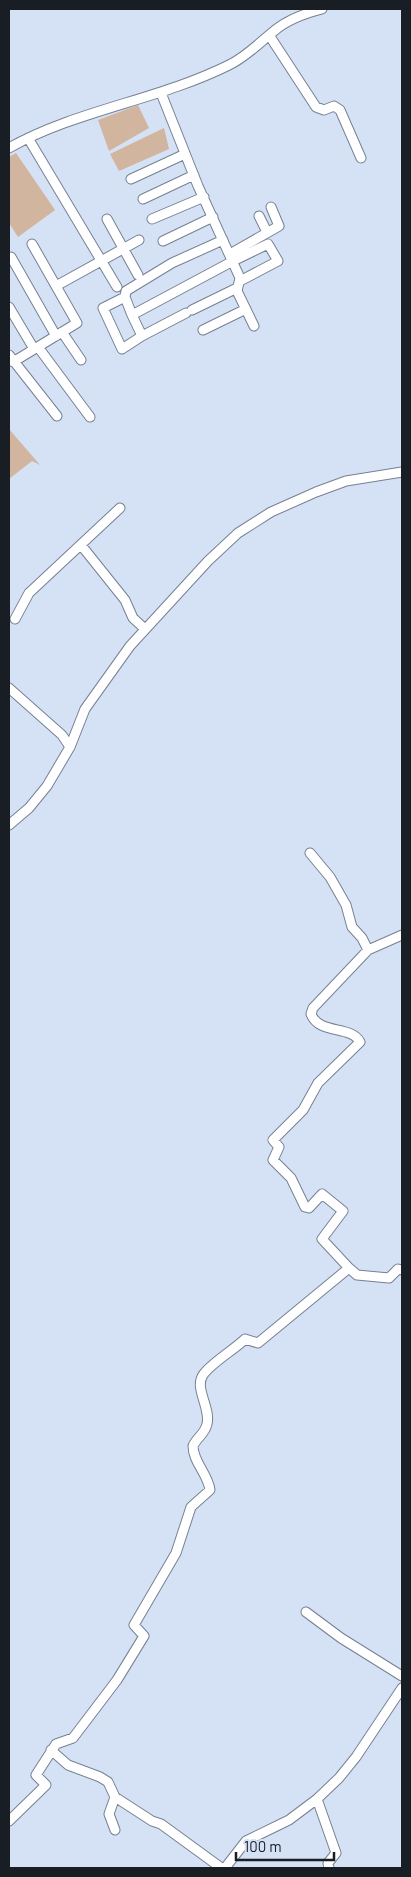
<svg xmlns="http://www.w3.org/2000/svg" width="411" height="1877" viewBox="0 0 411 1877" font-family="Barlow,sans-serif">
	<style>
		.green { fill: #d2b59e }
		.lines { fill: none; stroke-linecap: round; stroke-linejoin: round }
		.minor-casing { stroke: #768193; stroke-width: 11 }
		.minor { stroke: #fff; stroke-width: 9 }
	</style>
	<rect width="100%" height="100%" fill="#d5e1f5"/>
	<path class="green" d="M138,105L149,128L109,151L98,120Z
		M164,128L169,149L119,171L110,154Z
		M16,153L55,210L18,237L9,223V157Z
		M9,429L40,465L32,461L9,479Z"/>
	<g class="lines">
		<g class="minor-casing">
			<path id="minor" d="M269,35L316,107L324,110L334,106L340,110L361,158
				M161,93L198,186L240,278L237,291L254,326
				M28,138L117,287
				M9,148C76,110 159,100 229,65C246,57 259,43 274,31C287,20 306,13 322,9
				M131,179L185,154
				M143,199L194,175
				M259,216L267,232
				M107,219L138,275
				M152,219L204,197
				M223,240L172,263L126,291L125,297L132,315L233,261
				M163,241L213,217
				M230,254L279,226L271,207
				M11,257L56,336
				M235,260L268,244L278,261L240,281
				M56,286L139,240
				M125,297L103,308L122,349L142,336
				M9,307L34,349
				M192,310L237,288
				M132,315L142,336L186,313
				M203,330L246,309
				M62,332L81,360
				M38,347L90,417
				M9,355L57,416
				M13,362L77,323L32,244
				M81,545L125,600L133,618L145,629
				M15,619L29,593L120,508
				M9,688L62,735L70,747
				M9,825L29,808L47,786L70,747L85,709L130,646L208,561L238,533L271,512L316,492L346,481L402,472
				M310,853L330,877L346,905L352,927L362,938L368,950
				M349,1268L322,1239L343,1211L322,1194L309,1208L305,1207L291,1178L273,1160L279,1147L273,1140L303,1110L318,1083L360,1042C351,1025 319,1035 311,1014L313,1008L368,950L402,935
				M306,1612L341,1638L402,1676
				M51,1750L68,1765L100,1777L108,1782L115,1797L152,1821L161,1824L220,1867
				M317,1799L336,1853L328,1863L329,1868
				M9,1821L46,1785L36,1775L56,1744L73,1738L117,1680L144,1636L134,1625L176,1553L191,1507L210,1490C208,1474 193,1462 193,1446C197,1437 205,1434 207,1424C211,1408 194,1388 203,1375C211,1363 234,1350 245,1339L258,1343L349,1268L357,1275L389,1278L398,1269L402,1270
				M115,1830L109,1814L115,1797
				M225,1868L246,1841L289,1820L317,1799L339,1778L356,1757L402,1688"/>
		</g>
		<use href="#minor" class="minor"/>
	</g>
	<rect width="411" height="1877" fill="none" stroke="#191d24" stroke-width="20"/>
	<path d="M236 1852v8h98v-8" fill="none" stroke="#191d24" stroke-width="2.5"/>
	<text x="244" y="1852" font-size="15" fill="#191d24" stroke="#d5e1f5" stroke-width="4" paint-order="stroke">100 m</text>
</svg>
